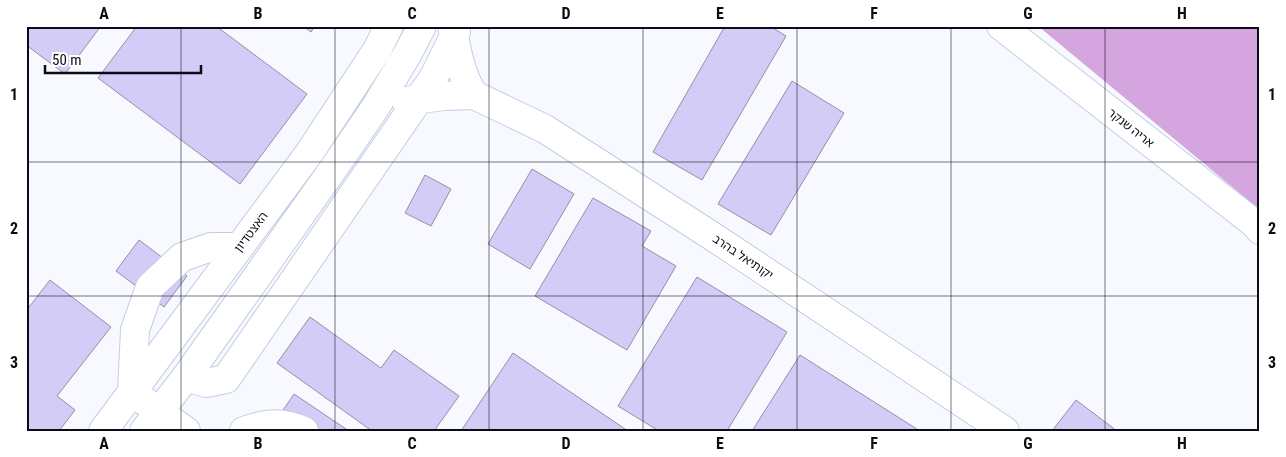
<svg xmlns="http://www.w3.org/2000/svg" width="1286" height="457" viewBox="0 0 1286 457" font-family="'Roboto Condensed','Noto Sans Hebrew',sans-serif">
	<style>
		.forest { fill: #d5a5e0 }
		.building { fill: #d3ccf6; stroke: #938fa6 }
		.lines { fill: none; stroke-linecap: round; stroke-linejoin: round }
		.minor-casing { stroke: #c3cde4; stroke-width: 30 }
		.major-casing { stroke: #c3cde4; stroke-width: 30 }
		.minor { stroke: #fff; stroke-width: 28 }
		.major { stroke: #fff; stroke-width: 28 }
		.grid { fill: none; stroke: #0a0d15; stroke-width: 1; stroke-opacity: 0.55 }
		.labels { text-anchor: middle; stroke-width: 4; stroke-linejoin: round; paint-order: stroke }
		.street-label { font-size: 12px; fill: #0a0d15; stroke: #fff }
		.neatline { fill: none; stroke: #0a0d15; stroke-width: 2 }
		.grid-label { font-size: 16px; text-anchor: middle; font-weight: bold; fill: #0a0d15 }
	</style>
	<rect width="100%" height="100%" fill="#f7f9fe"/>
	<path class="forest" d="M1038,26H1260V210Z"/>
	<path class="building" d="M26,26H101L65,74L26,45Z
		M137,26H216L307,94L240,184L98,78Z
		M303,26H315L311,32Z
		M725,26H770L786,36L702,180L653,152Z
		M792,81L844,113L771,235L718,204Z
		M532,169L574,194L530,269L488,244Z
		M425,175L451,189L431,226L405,213Z
		M593,198L651,231L642,246L676,266L627,350L535,296Z
		M139,240L187,276L164,307L116,271Z
		M697,277L787,332L727,431H659L618,406Z
		M50,280L111,327L57,396L75,410L59,431H26V311Z
		M310,317L381,368L394,350L459,396L434,431H372L277,363Z
		M513,353L628,431H461Z
		M800,355L920,431H752Z
		M294,394L349,431H269Z
		M1076,400L1117,431H1052Z"/>
	<g class="lines">
		<g class="minor-casing">
			<path id="minor" d="M452,26C457,50 460,74 474,95L545,129L712,236L1005,431
				M1001,26L1255,224L1260,230
				M406,101L444,96L474,95
				M186,377L206,383L226,379L434,77L456,32
				M186,431L132,392L135,330L150,287L182,257L211,247H239
				M244,431C266,423 282,421 304,431"/>
		</g>
		<g class="major-casing">
			<path id="major" d="M103,431L310,152L377,50L389,26
				M144,431L186,377L336,165L375,108L408,53L422,26"/>
		</g>
		<use href="#minor" class="minor"/>
		<use href="#major" class="major"/>
	</g>
	<path class="grid" d="M181,26V431M335,26V431M489,26V431M643,26V431M797,26V431M951,26V431M1105,26V431M26,162H1260M26,296H1260"/>
	<g class="labels">
		<g class="street-label">
			<text transform="translate(1131 128) rotate(38)" y="4">אריה שנקר</text>
			<text transform="translate(251 232) rotate(-53)" y="4">האצטדיון</text>
			<text transform="translate(743 257) rotate(34)" y="4">יקותיאל בהרב</text>
		</g>
	</g>
	<rect width="1286" height="457" fill="none" stroke="#ffffff" stroke-width="55"/>
	<path d="M45 65v8h156v-8" fill="none" stroke="#0a0d15" stroke-width="2.5"/>
	<text x="52" y="65" font-size="15" fill="#0a0d15" stroke="#ffffff" stroke-width="4" paint-order="stroke">50 m</text>
	<rect x="28" y="28" width="1230" height="402" class="neatline"/>
	<g class="grid-label">
		<text x="104" y="19">A</text>
		<text x="258" y="19">B</text>
		<text x="412" y="19">C</text>
		<text x="566" y="19">D</text>
		<text x="720" y="19">E</text>
		<text x="874" y="19">F</text>
		<text x="1028" y="19">G</text>
		<text x="1182" y="19">H</text>
		<text x="14" y="100">1</text>
		<text x="1272" y="100">1</text>
		<text x="14" y="234">2</text>
		<text x="1272" y="234">2</text>
		<text x="14" y="368">3</text>
		<text x="1272" y="368">3</text>
		<text x="104" y="449">A</text>
		<text x="258" y="449">B</text>
		<text x="412" y="449">C</text>
		<text x="566" y="449">D</text>
		<text x="720" y="449">E</text>
		<text x="874" y="449">F</text>
		<text x="1028" y="449">G</text>
		<text x="1182" y="449">H</text>
	</g>
</svg>
